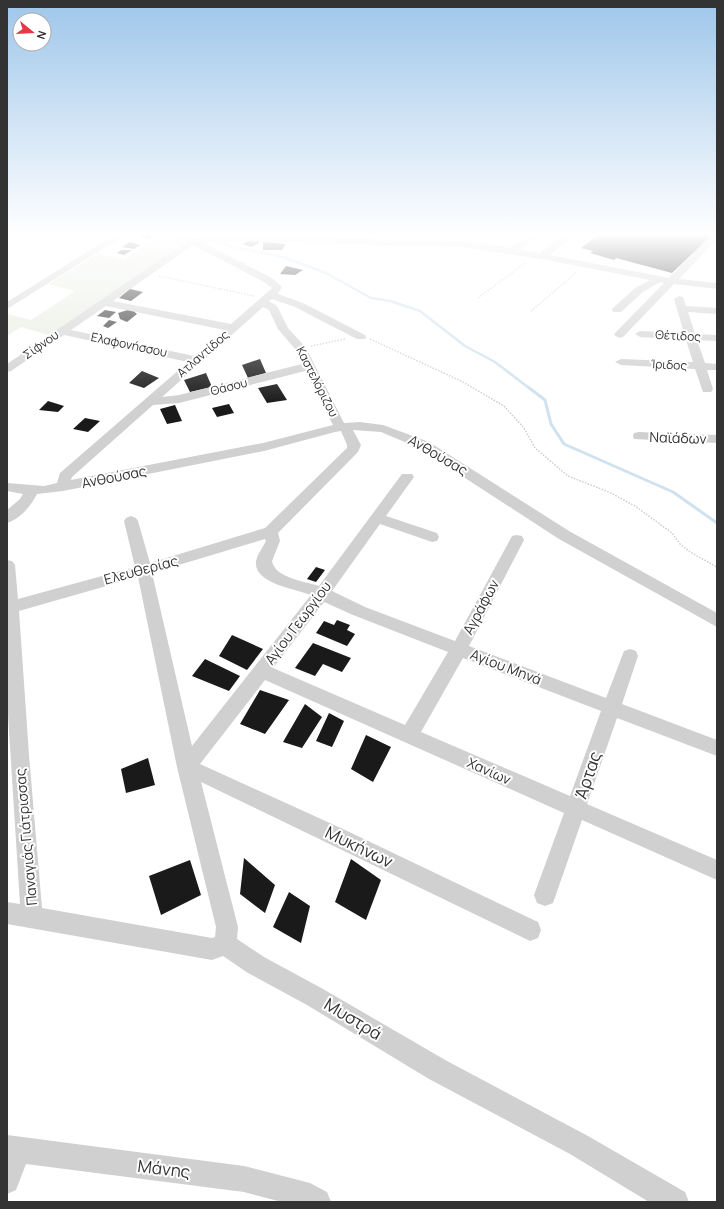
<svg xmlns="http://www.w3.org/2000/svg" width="724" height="1209" viewBox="0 0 724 1209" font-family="Manrope,sans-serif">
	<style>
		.green { fill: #e6ecdf }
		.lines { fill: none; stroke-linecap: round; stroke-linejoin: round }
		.stream-far1 { stroke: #cfe2ee; stroke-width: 2.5 }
		.stream { stroke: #cfe2ee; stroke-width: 3 }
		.building { fill: #1a1a1a }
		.path { stroke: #cdcdcd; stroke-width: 1.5; stroke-dasharray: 1.5 1.5; stroke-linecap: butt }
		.minor { fill: #d0d0d0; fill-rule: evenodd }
		.labels { text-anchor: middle; stroke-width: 4; stroke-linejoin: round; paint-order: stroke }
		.far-street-label { font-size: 12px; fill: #333; stroke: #fff }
		.street-label { font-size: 14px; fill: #333; stroke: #fff }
		.near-street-label { font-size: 17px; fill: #333; stroke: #fff }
	</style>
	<rect width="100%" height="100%" fill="#fff"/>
	<path class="green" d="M161,235L188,241L52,336L21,327L7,336V314L31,320L75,291L49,284L98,253L124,260Z"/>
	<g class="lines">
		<path class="stream-far1" d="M202,235L233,247L283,257L326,273L371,298L390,301L420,311L465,346L495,362L529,388"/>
		<path class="stream" d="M528,387L545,400L551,424L564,444L673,492L717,523"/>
	</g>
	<path class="building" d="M141,235H156L149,239L139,236Z
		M598,235H712L672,273L616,258L614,260L590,253L593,251L581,248Z
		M250,240L260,242L252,247L242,244Z
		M130,242L140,245L134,249L122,247Z
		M263,242L286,244L282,250H263Z
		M121,250H132L124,255L117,253Z
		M286,266L303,270L295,275L280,274Z
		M130,289L143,292L131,301L119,298Z
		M131,309L137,314L127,322L120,319L118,313Z
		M105,310L116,312L109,318L97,316Z
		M109,320L117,322L108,328L103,326Z
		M260,359L266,373L248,378L242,365Z
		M142,371L159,378L144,388L129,383Z
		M206,373L212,387L190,392L184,380Z
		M277,384L287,400L267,403L258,388Z
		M48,401L64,406L58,412L39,410Z
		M229,404L234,413L217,417L212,408Z
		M175,405L182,421L167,424L160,409Z
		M85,418L100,421L88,432L73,429Z
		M316,567L325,570L316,582L307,579Z
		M337,620L350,625L347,630L355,634L347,646L316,633L324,621L334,625Z
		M232,635L263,649L247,670L219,656Z
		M313,643L351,658L342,672L323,664L315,676L295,668Z
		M205,659L240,676L229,691L192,676Z
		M260,690L289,700L265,734L240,724Z
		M305,704L322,717L302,748L283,742Z
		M329,713L344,721L332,747L316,741Z
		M366,735L391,747L373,782L351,769Z
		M148,758L155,785L126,793L121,769Z
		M244,858L275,885L265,913L240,894Z
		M351,859L381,880L366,920L335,902Z
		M190,860L201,895L161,915L149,876Z
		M289,892L310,906L301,943L273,927Z"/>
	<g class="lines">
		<path class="path" d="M159,276L254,296
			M478,298L525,263
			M531,311L577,272
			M370,339L461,381L504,406L524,428L535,448L568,476L609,492L635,506L672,533L680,544L690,552L717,567
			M311,346L346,339"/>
		<path class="minor" d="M114,235H125L7,309V302Z
			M173,235H184L194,238L245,235L462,241L510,248L529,235H538L520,250L540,253L563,235H571L566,242L550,255L669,278L711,235H717V239L679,279L717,283V289L674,284L623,337L619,338L614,335L615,333L664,283L660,282L643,292L621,312H613L612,310L613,308L635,288L650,280L542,259L462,247L245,241L204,243L272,278L282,287L278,294L303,303L365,335L366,337L365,339H357L295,307L272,299L269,301L277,306L288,328L306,348L344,423L360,422L383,425L429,442L569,531L717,613V627L559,539L419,448L381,432L353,430L361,445L358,452L278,533L280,541L272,561C275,578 304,581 319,586L402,474H412L414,477L386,516L437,533L439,537L437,541L432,542L380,524L332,591L365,607L455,641L512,536L517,535L522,536L524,540L469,646L606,698L624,651L630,649L636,651L638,656L622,704L717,740V756L617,718L587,804L717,860V880L582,820L553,903L545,906L537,903L534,895L564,813L265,680L200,764L343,829L538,922L541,930L538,938L530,941L201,782L238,927L237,939L264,957L323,989L447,1061L588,1136L685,1192L689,1202H649L570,1154L429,1079L307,1005L248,973L223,956L212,960L7,924V902L20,904L7,699V560L12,561L15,565L18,599L135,567L124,521L126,518L131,516L136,518L138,521L150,563L265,528L347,448V445L341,431L335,432L264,451L63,491L37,494C31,506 20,519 7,523V510L20,499L23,494L7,491V483L44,486L57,483L60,473L188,362L64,335L11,371L7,372V364L186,242L174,237ZM193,245L264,282L272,288L271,289L231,324L113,301ZM106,306L225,330L194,356L71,330ZM263,307L269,310L278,329L295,349L302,364L179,395L162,397ZM305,371L333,425L263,443L71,480L72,477L153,405L179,403ZM265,539L266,541C263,547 257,555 256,561C253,584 297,589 311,595L192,746L152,573ZM138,577L177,767L216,927L215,937L212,938L42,908L29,755L19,611ZM324,602L353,615L448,652L405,725L273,668ZM463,658L601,711L570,796L421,732Z
			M679,296L683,297L686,306L717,308V314L688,312L695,334L717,335V341L697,340L705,363L717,364V370H707L713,389L711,392H703L695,369L621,365L615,362L621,359L693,362L686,340L640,337L635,334L640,331L684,333L674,299Z
			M639,432L717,435V443L634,439L633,436L634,433Z
			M7,1135L244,1166L310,1183L327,1192L331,1202H282L244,1192L26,1164L16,1190L7,1194Z"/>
	</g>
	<linearGradient id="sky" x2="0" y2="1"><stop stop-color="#9ec6ea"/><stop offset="0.58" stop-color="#fff"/><stop offset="1" stop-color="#fff" stop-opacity="0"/></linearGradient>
	<rect width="724" height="404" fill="url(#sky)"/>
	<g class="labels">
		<g class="far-street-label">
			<text transform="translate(678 336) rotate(3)" y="4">Θέτιδος</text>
			<text transform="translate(41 345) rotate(-35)" y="4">Σίφνου</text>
			<text transform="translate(129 345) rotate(12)" y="4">Ελαφονήσσου</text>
			<text transform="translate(203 354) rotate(-41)" y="4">Ατλαντίδος</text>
			<text transform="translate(669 365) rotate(3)" y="4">Ίριδος</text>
			<text transform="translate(317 382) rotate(63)" y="4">Καστελόριζου</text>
			<text transform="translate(229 387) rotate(-14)" y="4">Θάσου</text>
		</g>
		<g class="street-label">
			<text transform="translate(678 438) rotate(2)" y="5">Ναϊάδων</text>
			<text transform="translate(438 455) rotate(30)" y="5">Ανθούσας</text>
			<text transform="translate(114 477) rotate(-11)" y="5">Ανθούσας</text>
			<text transform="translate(141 570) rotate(-15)" y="5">Ελευθερίας</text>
			<text transform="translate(481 607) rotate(-62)" y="5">Αγράφων</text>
			<text transform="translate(298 623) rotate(-53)" y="5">Αγίου Γεωργίου</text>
			<text transform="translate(506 667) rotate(21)" y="5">Αγίου Μηνά</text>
			<text transform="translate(489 771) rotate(24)" y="5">Χανίων</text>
			<text transform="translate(26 837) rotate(-95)" y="5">Παναγιάς Γιάτρισσας</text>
		</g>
		<g class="near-street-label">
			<text transform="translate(588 775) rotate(-71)" y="6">Άρτας</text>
			<text transform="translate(359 847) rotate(26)" y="6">Μυκήνων</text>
			<text transform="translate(353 1019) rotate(31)" y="6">Μυστρά</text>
			<text transform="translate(164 1169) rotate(7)" y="6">Μάνης</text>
		</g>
	</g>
	<rect width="724" height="1209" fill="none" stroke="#333333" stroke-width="16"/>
	<g transform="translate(32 32) rotate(108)"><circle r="19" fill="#ffffff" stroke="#adadad"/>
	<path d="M0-3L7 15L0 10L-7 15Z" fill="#e63946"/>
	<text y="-6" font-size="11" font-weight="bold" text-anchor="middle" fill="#333333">N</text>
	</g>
</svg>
